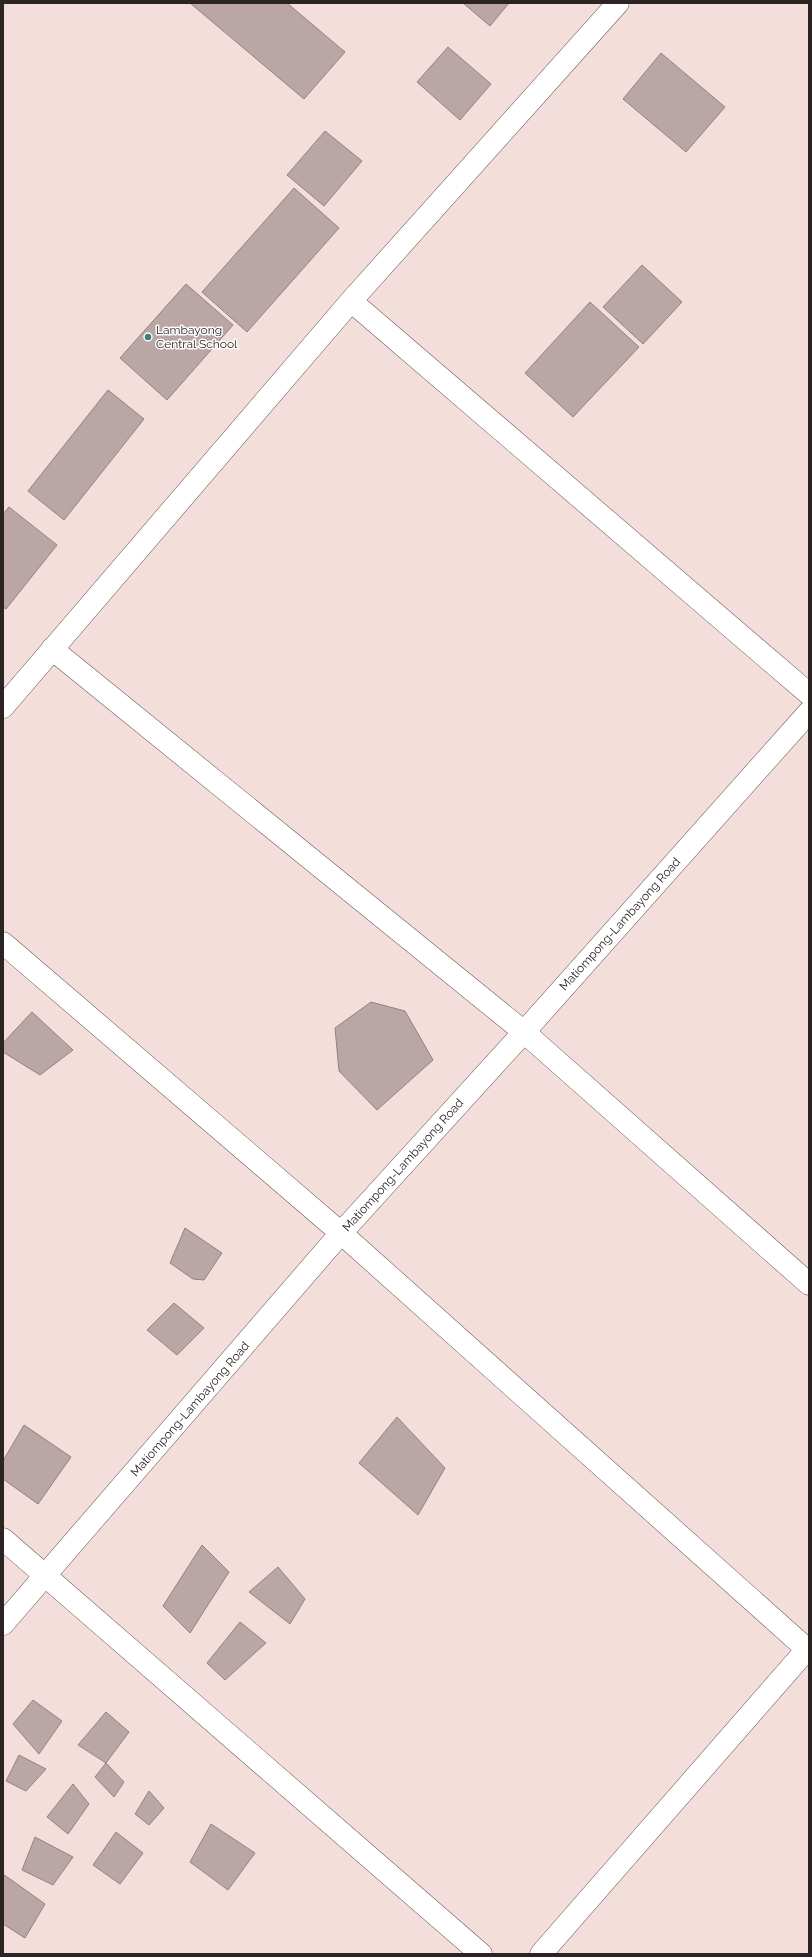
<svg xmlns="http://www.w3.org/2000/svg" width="812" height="1957" viewBox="0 0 812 1957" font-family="Raleway,sans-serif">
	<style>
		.building { fill: #baa6a4; stroke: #958280 }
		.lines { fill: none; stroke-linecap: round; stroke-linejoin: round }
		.minor-casing { stroke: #685755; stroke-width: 23 }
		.secondary-casing { stroke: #685755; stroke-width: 23 }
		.minor { stroke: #fff; stroke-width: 22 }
		.secondary { stroke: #fff; stroke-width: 22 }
		.poi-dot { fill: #3b827a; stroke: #fff; stroke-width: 1.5 }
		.labels { text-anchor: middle; stroke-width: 3; stroke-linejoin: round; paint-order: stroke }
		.poi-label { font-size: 12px; fill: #2c2423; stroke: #fff; text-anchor: start }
		.street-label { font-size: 12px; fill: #2c2423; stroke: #fff }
	</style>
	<rect width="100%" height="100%" fill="#f3dedc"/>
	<path class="building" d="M190,3H287L345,52L304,99Z
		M463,3H509L490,26Z
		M448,47L491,84L460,120L417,82Z
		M661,53L725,107L686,152L623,99Z
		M325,131L362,161L324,206L287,175Z
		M294,188L339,228L247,332L202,292Z
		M642,265L682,302L643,344L603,307Z
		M186,284L233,325L167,400L120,358Z
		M590,302L639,347L573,417L525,373Z
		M108,390L144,419L64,520L28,491Z
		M9,507L57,545L6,609L3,607V514Z
		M371,1002L405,1011L433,1060L377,1110L339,1071L335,1028Z
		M32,1012L73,1050L40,1075L3,1052V1043Z
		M185,1228L222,1253L204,1280L193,1279L170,1263Z
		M174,1303L204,1328L177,1355L147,1330Z
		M397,1417L445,1468L418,1515L359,1463Z
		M24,1425L71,1457L38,1504L3,1479V1461Z
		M202,1545L229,1572L190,1633L163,1606Z
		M278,1567L305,1599L290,1624L249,1592Z
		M240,1622L266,1643L225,1680L207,1663Z
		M33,1700L62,1721L39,1754L13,1724Z
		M106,1712L129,1732L106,1763L78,1745Z
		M19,1755L46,1769L26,1791L6,1781Z
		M106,1763L124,1782L114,1797L95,1777Z
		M73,1784L89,1804L68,1834L47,1817Z
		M149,1791L164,1808L149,1825L135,1814Z
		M211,1824L255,1853L228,1890L190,1862Z
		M116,1832L143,1853L120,1884L93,1865Z
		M35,1837L73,1857L53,1885L22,1870Z
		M3,1874L45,1904L25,1938L3,1924Z"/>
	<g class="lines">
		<g class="minor-casing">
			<path id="minor" d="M351,301L809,694
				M52,649L524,1032L809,1284
				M3,707L351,301L618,3
				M3,943L341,1233L809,1651
				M3,1539L481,1954
				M541,1954L809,1647"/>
		</g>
		<g class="secondary-casing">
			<path id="secondary" d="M3,1624L341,1233L524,1032L809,712"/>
		</g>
		<use href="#minor" class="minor"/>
		<use href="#secondary" class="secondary"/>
	</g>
	<circle class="poi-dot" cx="148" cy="337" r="4"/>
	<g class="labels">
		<g class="poi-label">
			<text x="156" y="334">Lambayong<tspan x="156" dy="14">Central School</tspan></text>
		</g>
		<g class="street-label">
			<text transform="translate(620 924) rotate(-48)" y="4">Matiompong-Lambayong Road</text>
			<text transform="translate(403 1165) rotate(-48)" y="4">Matiompong-Lambayong Road</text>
			<text transform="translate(190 1409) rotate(-49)" y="4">Matiompong-Lambayong Road</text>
		</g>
	</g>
	<rect width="812" height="1957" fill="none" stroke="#2c2423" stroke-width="8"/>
</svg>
